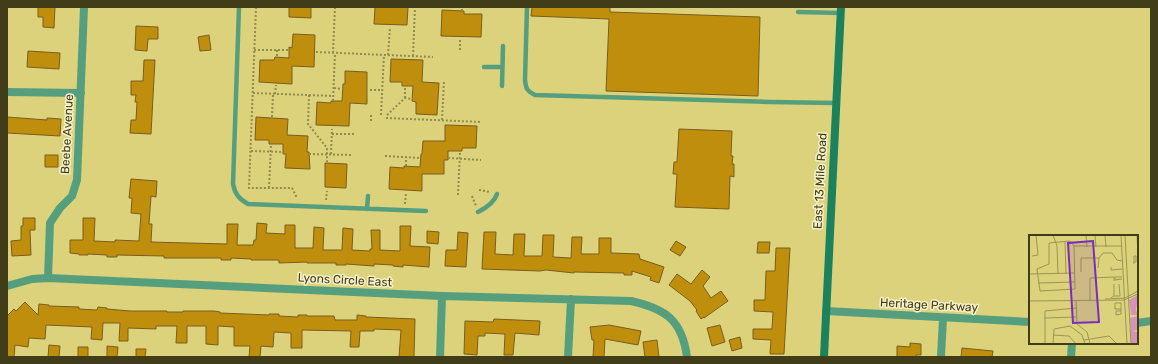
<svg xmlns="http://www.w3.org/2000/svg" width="1158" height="364" viewBox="0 0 1158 364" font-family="Rubik,sans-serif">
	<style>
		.building { fill: #bf8e0c; stroke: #7a5e1f }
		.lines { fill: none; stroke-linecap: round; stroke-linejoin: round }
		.path { stroke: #928b4c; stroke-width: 2; stroke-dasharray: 2 2; stroke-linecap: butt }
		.lane { stroke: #569f7e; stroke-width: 4.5 }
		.street { stroke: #569f7e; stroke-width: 8 }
		.secondary { stroke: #1c815d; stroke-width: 8 }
		.labels { text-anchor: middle; stroke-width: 3; stroke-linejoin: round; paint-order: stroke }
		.street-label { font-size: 12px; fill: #413d19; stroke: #f5f1c8 }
		.inset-road { fill: none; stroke: #9d9654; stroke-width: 1 }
		.view { fill: #7b2cbf; fill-opacity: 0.15; stroke: #7b2cbf; stroke-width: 2 }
		.inset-edge { fill: none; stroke: #413d19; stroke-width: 2 }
	</style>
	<rect width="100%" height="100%" fill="#dbd27b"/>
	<path class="building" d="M38,7H55L54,28L43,27V17H38Z
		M289,7H311V18L289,17Z
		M375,7H408L407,25L374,24Z
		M532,7H610V12L760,17L758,96L606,91L609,19L531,16Z
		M442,10L464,11V14H482L481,37L441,36Z
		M136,26L158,27V39H148L147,51L135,50Z
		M293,34L315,35L314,67L292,66V84L259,82L260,60H274L275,57L289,58V47L292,48Z
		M209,35L211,50L200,51L198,37Z
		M28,51L60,53L59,69L27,67Z
		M391,59L423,60L422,82L439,83L437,115L416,114V102L412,101L413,86H402V82H390Z
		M144,60H155L151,134L130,133L131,120H136L137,102H135L136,95H131V81H143Z
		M345,71L367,72V104L350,103L349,126L316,125L317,102L331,103V101H342L343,84H345Z
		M7,117L47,120V118L61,119L60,136L7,133Z
		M256,117L288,119L287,135L308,136L307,152H309L310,169L285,168L286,154H283V144H269V140H255Z
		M445,125L477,126L476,148H462V151H448V160H444V174H422V191L389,189L390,167L404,168V166L420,167L421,154H422L423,141H445Z
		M679,129L732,131L731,156H733L732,164H734V177L730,176L729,209L675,207L677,174H673L674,162H677Z
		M45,155H58V167H45Z
		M325,163L347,164L346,188L325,187Z
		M131,179L157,181L156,197L151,196L149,224H152L151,242L227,244V224H238L237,245H253L254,240H256L257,223L267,224L266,233L285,234V225H295V248H313L314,227L324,228L323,250H342L343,228L353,229L352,250L370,251V249H372L371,230H380V250L400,251V226H411L410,246L430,247L429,267L403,265V267L393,266V265L374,264V266L346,264V265H336V263H307V262L279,263V260H251V259L231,258V260H221V258H164V256L117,255V257H107V255L88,254V255H79V254L70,253V240H83V218H95L94,241L115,242V240L139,241L141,214L131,213L132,198H129Z
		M23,218H35V230H30L31,255L12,256L11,241L21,240V226H23Z
		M427,231L439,232L438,244L427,243Z
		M458,232L468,233L466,267L445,266L446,250H457Z
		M484,232H496L495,254L513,255L514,234H525L524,256H542L543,235H554L553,257L571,258L572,237H582L581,254H599V238H611V253L639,254L640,259L664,267L659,283L650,280L651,277L632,271V275H624V273L574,272V273L546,270L540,271L482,269Z
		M676,241L686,247L680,256L670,250Z
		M758,242H770L769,253H757Z
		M776,248H790L784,354H770L771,340L753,339V329H772L773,312L754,311V300H765L766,271H775Z
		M702,270L710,277L703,286L711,298L721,291L728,301L704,318V317L701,319L696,311L697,310L690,301L669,285L677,274L691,284Z
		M25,302L38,315L39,304L49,305V306L79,307V309L97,310L98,307L107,308V309L130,311H167V312H183V311H214L220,312V313L269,315V314H279V316L298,317V315H307V316H334L335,320H357V315L366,316V317L415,319L414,357H399L401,330L374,329V331H360L359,347H350L351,331L302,330V348H291V333L274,332L273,347L261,346L260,357H249L250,346H234V327L218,326V345L206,344V326H187V343H176L177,326H156V329L128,328V341H119L120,323H103L102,340L91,339L92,327L46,325L45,339L29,338L28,347L15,345L14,357H7V316L14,309L16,311Z
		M494,319L540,321L539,335L515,333L513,355H504L505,334L485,333V336H478L477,355L464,354L465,321L493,322Z
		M609,325L641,331L638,345L605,339L604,357H593L594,340H592L590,327Z
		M720,325L725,342L712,346L707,328Z
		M740,337L742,348L732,351L729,340Z
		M657,340L659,357H645L643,342Z
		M910,343L921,344V355H916V357H897V346L910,347Z
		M49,345L60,346L59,357H48Z
		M107,346L118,347L117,357H107Z
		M78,347H88V357H78Z
		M962,348L993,351L992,357H961Z
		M136,349H146L145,357H136Z"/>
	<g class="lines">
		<path class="path" d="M256,7L249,188H292L297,198
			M462,11V7
			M254,50H289
			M277,50V57
			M460,50V39
			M316,52L433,57
			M333,53L335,7
			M388,55L390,27
			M413,56L415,7
			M334,88L343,89
			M370,90H382
			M253,93L333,96
			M275,94L276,85
			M309,95L308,124L327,148V162
			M405,98V86
			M333,101L335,53
			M381,115L384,55
			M387,115L405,98L413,99
			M272,117L273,94
			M386,118L482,122
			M442,120L444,81
			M371,121V115
			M332,134H354
			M251,151L283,152
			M309,154L353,155
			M331,154L332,129
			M385,156L421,158
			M448,158L481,160
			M406,166V157
			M269,188L271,144
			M479,190L490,192
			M458,195L460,151
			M472,196L476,206
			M326,200L327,191
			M405,204L406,193"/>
		<path class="lane" d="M239,7L233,184C235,194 239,199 248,204L426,211
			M527,7L525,80C526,89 527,91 535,95L770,102L836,103
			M798,12L841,13
			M484,67H502
			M502,86L503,46
			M367,209L368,196
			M478,212C486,208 494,203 497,194"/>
		<path class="street" d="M7,92L81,93
			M48,278L50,223L60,208L72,196L77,180L84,7
			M7,286L32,279L48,278L442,296L631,301C666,309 682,320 687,357
			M826,311L1030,322
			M1137,323L1151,321
			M440,357L442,296
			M568,357L571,299
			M941,357L943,318
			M1071,357L1072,343"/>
		<path class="secondary" d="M824,357L841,7"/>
	</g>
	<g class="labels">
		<g class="street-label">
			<text transform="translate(67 134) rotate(-87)" y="4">Beebe Avenue</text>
			<text transform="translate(820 181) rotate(-87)" y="4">East 13 Mile Road</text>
			<text transform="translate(345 280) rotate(3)" y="4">Lyons Circle East</text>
			<text transform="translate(929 305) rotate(3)" y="4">Heritage Parkway</text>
		</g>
	</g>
	<g transform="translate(1029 235)">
		<rect width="109" height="109" fill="#dbd27b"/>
		<path d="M109,60L107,75L109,80H102L100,65ZM109,81L108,95L104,96L108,97V109H102L101,83Z" fill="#d593ba"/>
		<path class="inset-road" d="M24,0L28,11L29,39M57,0L58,12M66,0L67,12M76,0L77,12M92,0L98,109M96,0L102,109M108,0L109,22M36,6L37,39M41,6L45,11L46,54L11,56L8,34L20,29V8ZM45,11H92M3,21L9,20L7,0M105,27H107V21H105V29M82,32V35L93,34M69,33L70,23L74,18H83L88,25L93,26M52,37V23H70M0,39L46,38M93,42H86V45L93,44M9,48L46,47M85,61H91L90,49M82,63L85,61V49M76,64L96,63L109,56M47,65L48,89L58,97L61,109M61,65V43L85,42V46M0,66L95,65L109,59M89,68H92V79L87,80V76H92M89,68H86V74H92M15,83L47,82M24,100L40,101L47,109M55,105L80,101L88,109M16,109V76L47,73M24,109L25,94L41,91L53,100L56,109M109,109V86"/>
		<path class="view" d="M64,6L70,87L44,88L39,8Z"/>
		<rect width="109" height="109" class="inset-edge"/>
	</g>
	<rect width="1158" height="364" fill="none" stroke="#413d19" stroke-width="16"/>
</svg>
